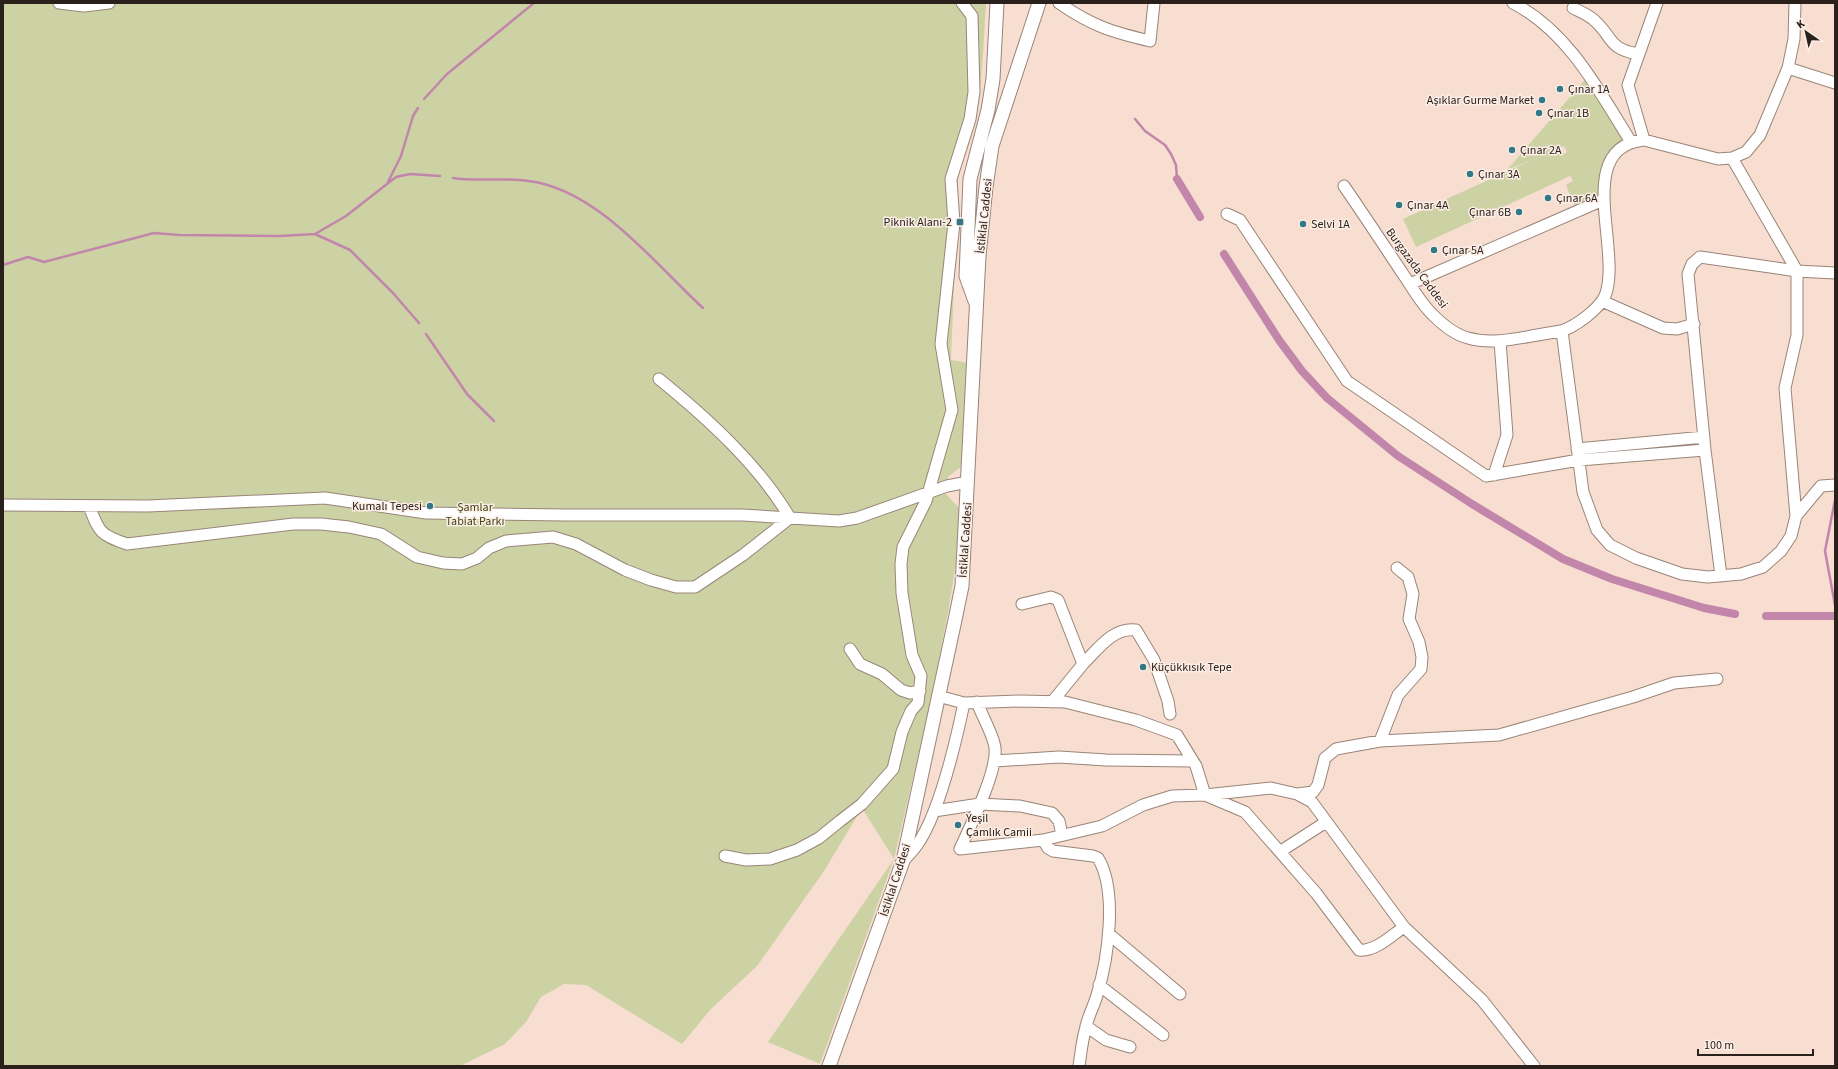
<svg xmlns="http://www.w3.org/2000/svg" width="1838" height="1069" viewBox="0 0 1838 1069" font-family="'Source Sans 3',sans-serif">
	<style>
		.green { fill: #ccd2a4; fill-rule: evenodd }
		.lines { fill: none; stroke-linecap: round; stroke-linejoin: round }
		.stream { stroke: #c386ab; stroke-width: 2.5 }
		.canal { stroke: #c386ab; stroke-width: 8 }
		.minor-casing { stroke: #9a8478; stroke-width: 13 }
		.major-casing { stroke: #9a8478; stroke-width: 15 }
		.minor { stroke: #fff; stroke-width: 11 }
		.major { stroke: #fff; stroke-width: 13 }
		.poi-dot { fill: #337887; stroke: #fdeee6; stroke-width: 1.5 }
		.labels { text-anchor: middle; stroke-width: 3; stroke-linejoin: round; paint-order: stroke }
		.poi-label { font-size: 12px; fill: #2a211c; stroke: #fdeee6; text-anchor: start }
		.street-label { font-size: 12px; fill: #2a211c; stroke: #fdeee6 }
		.park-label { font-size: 12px; fill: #3e4311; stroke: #fdeee6 }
	</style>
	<rect width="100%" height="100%" fill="#f7ded1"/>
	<path class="green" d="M3,3H986C983,47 983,92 972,135C968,150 961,163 958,179L951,360L968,363L962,466L948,477L946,494L960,509L957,558L948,612L930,705L894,859L820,1064L768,1042L894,859L862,808L824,871L757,966L711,1009L682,1044L586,985L564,984L541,997L526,1022L505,1044L460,1066H3Z
		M1589,75L1631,142L1612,157L1603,200L1577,212L1566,185L1573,181L1568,172L1570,176L1416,247L1403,219L1534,159L1507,170ZM1564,146L1567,152L1561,156L1557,149Z"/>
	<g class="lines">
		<path class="stream" d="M424,99L447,74L534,3
			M1135,119L1145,131L1165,145L1171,154L1176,165L1177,179
			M453,178C478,182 504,177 529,181C598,190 654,263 703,308
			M388,182L401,156L413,116L418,108
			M315,234L350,250L393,293L419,323
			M3,265L28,257L44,262L154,233L179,235L280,236L315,234L346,216L396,177L410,174L440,176
			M426,334L467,394L494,421
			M1835,500L1825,551L1835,605"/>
		<path class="canal" d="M1177,179L1200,217
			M1224,254L1279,340L1302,371L1327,398L1398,456L1472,504L1563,559L1612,579L1704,608L1735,614
			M1766,616H1835"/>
		<g class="minor-casing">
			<path id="minor" d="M59,3L84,6L109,3
				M1059,3C1092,26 1112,32 1150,41L1154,3
				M1513,3C1569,32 1599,91 1631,142
				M1573,8C1581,12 1589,15 1595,21C1613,37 1608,49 1638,54
				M1788,68L1835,83
				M1644,140L1628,85L1657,3
				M1344,186C1364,215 1383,244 1403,274C1412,287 1421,304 1433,315C1442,324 1456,335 1468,338C1493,345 1518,338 1543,334C1549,333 1555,332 1561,331C1575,327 1599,309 1605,296C1623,251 1572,148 1644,140L1718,159L1732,158L1746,152L1760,135L1788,68L1794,39L1795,3
				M1227,214L1240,220L1347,381L1486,476L1579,460L1705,450
				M1410,284L1603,200
				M1602,301L1663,328L1677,329L1694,324
				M1562,331L1583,492L1597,530L1610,545L1636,558L1682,574L1708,577L1741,574L1763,567L1781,551L1791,536L1796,516L1785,388L1797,335V271L1732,158
				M1577,449L1704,437
				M1494,475L1507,435L1500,341
				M3,505L148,506L325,498L426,513L566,515H742L839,521L857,518L947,486L968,482
				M89,506C99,532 100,535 127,544L293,524H321L349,527L381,534L417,557L443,563L462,564L477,558L489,548L506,541L553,537L576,544L625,570L651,580L676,587H695L743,555L790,518C759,465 707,418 659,379
				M1796,516L1821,486L1835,485
				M1721,576L1705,450L1688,274L1692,264L1700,257L1797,271L1835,273
				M1022,604L1051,597L1058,600L1083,664L1052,702
				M850,649L860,664L882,674L901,690L910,693L920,691
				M1083,664C1098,649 1113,627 1136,630L1154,660L1168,701L1170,714
				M938,696L964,703L1021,701L1065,702L1136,720L1177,735L1196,766L1205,795L1245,812L1316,893L1359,950C1375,952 1392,935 1404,927
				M977,702C981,714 994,736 995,748C998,770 970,827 960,849L1043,840L1102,826L1143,805L1172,796L1205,795L1271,788L1297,794L1312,802L1404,927L1482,1000L1534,1066
				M1380,741L1398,695L1421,669L1422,657L1419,642L1409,619L1413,594L1408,577L1397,568
				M994,761L1059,757L1106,760L1193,761
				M1297,794L1313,792L1318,785L1325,758L1336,749L1380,741L1499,735L1633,697L1674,683L1717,679
				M934,811L980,804L1020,806L1052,813L1059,821L1062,835
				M1043,840L1048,848L1053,851L1093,856L1098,858C1118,891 1108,959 1097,995C1094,1006 1088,1016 1086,1027C1082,1040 1081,1053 1079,1066
				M1281,851L1326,822
				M725,856L746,860L770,859L797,850L819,838L840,821L862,804L893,769L902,732L911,711L918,703L921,676L912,655L902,593L901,564L903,547L926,501L952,410L941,344L954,223L951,179L970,119L974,92L972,16L962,3
				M903,861C908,856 913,851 917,845C939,814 956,741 964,703
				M1109,934L1180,994
				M1099,985L1163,1035
				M1086,1026L1106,1040L1130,1047"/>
		</g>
		<g class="major-casing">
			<path id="major" d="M975,301L966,276L970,179L988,110L993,79L997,3
				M829,1066L903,861L955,620L962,586L979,256L986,187L992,146L1039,3"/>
		</g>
		<use href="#minor" class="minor"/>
		<use href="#major" class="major"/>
	</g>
	<g class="poi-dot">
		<circle cx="1560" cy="89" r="4"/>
		<circle cx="1542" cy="100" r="4"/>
		<circle cx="1539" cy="113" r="4"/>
		<circle cx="1512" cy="150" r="4"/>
		<circle cx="1470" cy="174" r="4"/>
		<circle cx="1548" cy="198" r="4"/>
		<circle cx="1399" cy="205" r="4"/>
		<circle cx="1519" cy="212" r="4"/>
		<rect x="956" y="218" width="8" height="8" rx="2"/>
		<circle cx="1303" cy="224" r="4"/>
		<circle cx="1434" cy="250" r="4"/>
		<circle cx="430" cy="506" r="4"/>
		<circle cx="1143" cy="667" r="4"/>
		<circle cx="958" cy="825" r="4"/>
	</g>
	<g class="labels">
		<g class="poi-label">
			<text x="1568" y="93">Çınar 1A</text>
			<text x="1534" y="104" text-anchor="end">Aşıklar Gurme Market</text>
			<text x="1547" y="117">Çınar 1B</text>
			<text x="1520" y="154">Çınar 2A</text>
			<text x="1478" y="178">Çınar 3A</text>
			<text x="1556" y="202">Çınar 6A</text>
			<text x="1407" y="209">Çınar 4A</text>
			<text x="1511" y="216" text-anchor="end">Çınar 6B</text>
			<text x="952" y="226" text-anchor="end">Piknik Alanı-2</text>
			<text x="1311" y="228">Selvi 1A</text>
			<text x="1442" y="254">Çınar 5A</text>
			<text x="422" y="510" text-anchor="end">Kumalı Tepesi</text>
			<text x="1151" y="671">Küçükkısık Tepe</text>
			<text x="966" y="822">Yeşil<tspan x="966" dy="14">Çamlık Camii</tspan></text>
		</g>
		<g class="street-label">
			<text transform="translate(984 216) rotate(-84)" y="4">İstiklal Caddesi</text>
			<text transform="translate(1417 268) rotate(54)" y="4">Burgazada Caddesi</text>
			<text transform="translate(965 540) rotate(-86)" y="4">İstiklal Caddesi</text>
			<text transform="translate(895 880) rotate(-72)" y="4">İstiklal Caddesi</text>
		</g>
		<g class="park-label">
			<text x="475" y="511">Şamlar<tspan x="475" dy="14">Tabiat Parkı</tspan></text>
		</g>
	</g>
	<rect width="1838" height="1069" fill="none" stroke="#2a211c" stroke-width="8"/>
	<g transform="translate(1806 32) rotate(326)" stroke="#fdeee6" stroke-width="3" paint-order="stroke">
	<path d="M0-3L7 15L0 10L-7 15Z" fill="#2a211c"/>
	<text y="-6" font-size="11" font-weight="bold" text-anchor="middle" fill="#2a211c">K</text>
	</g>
	<path d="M1698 1049v6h115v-6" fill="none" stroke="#2a211c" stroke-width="2"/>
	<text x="1704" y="1049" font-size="12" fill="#2a211c" stroke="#fdeee6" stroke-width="3" paint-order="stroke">100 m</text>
</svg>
